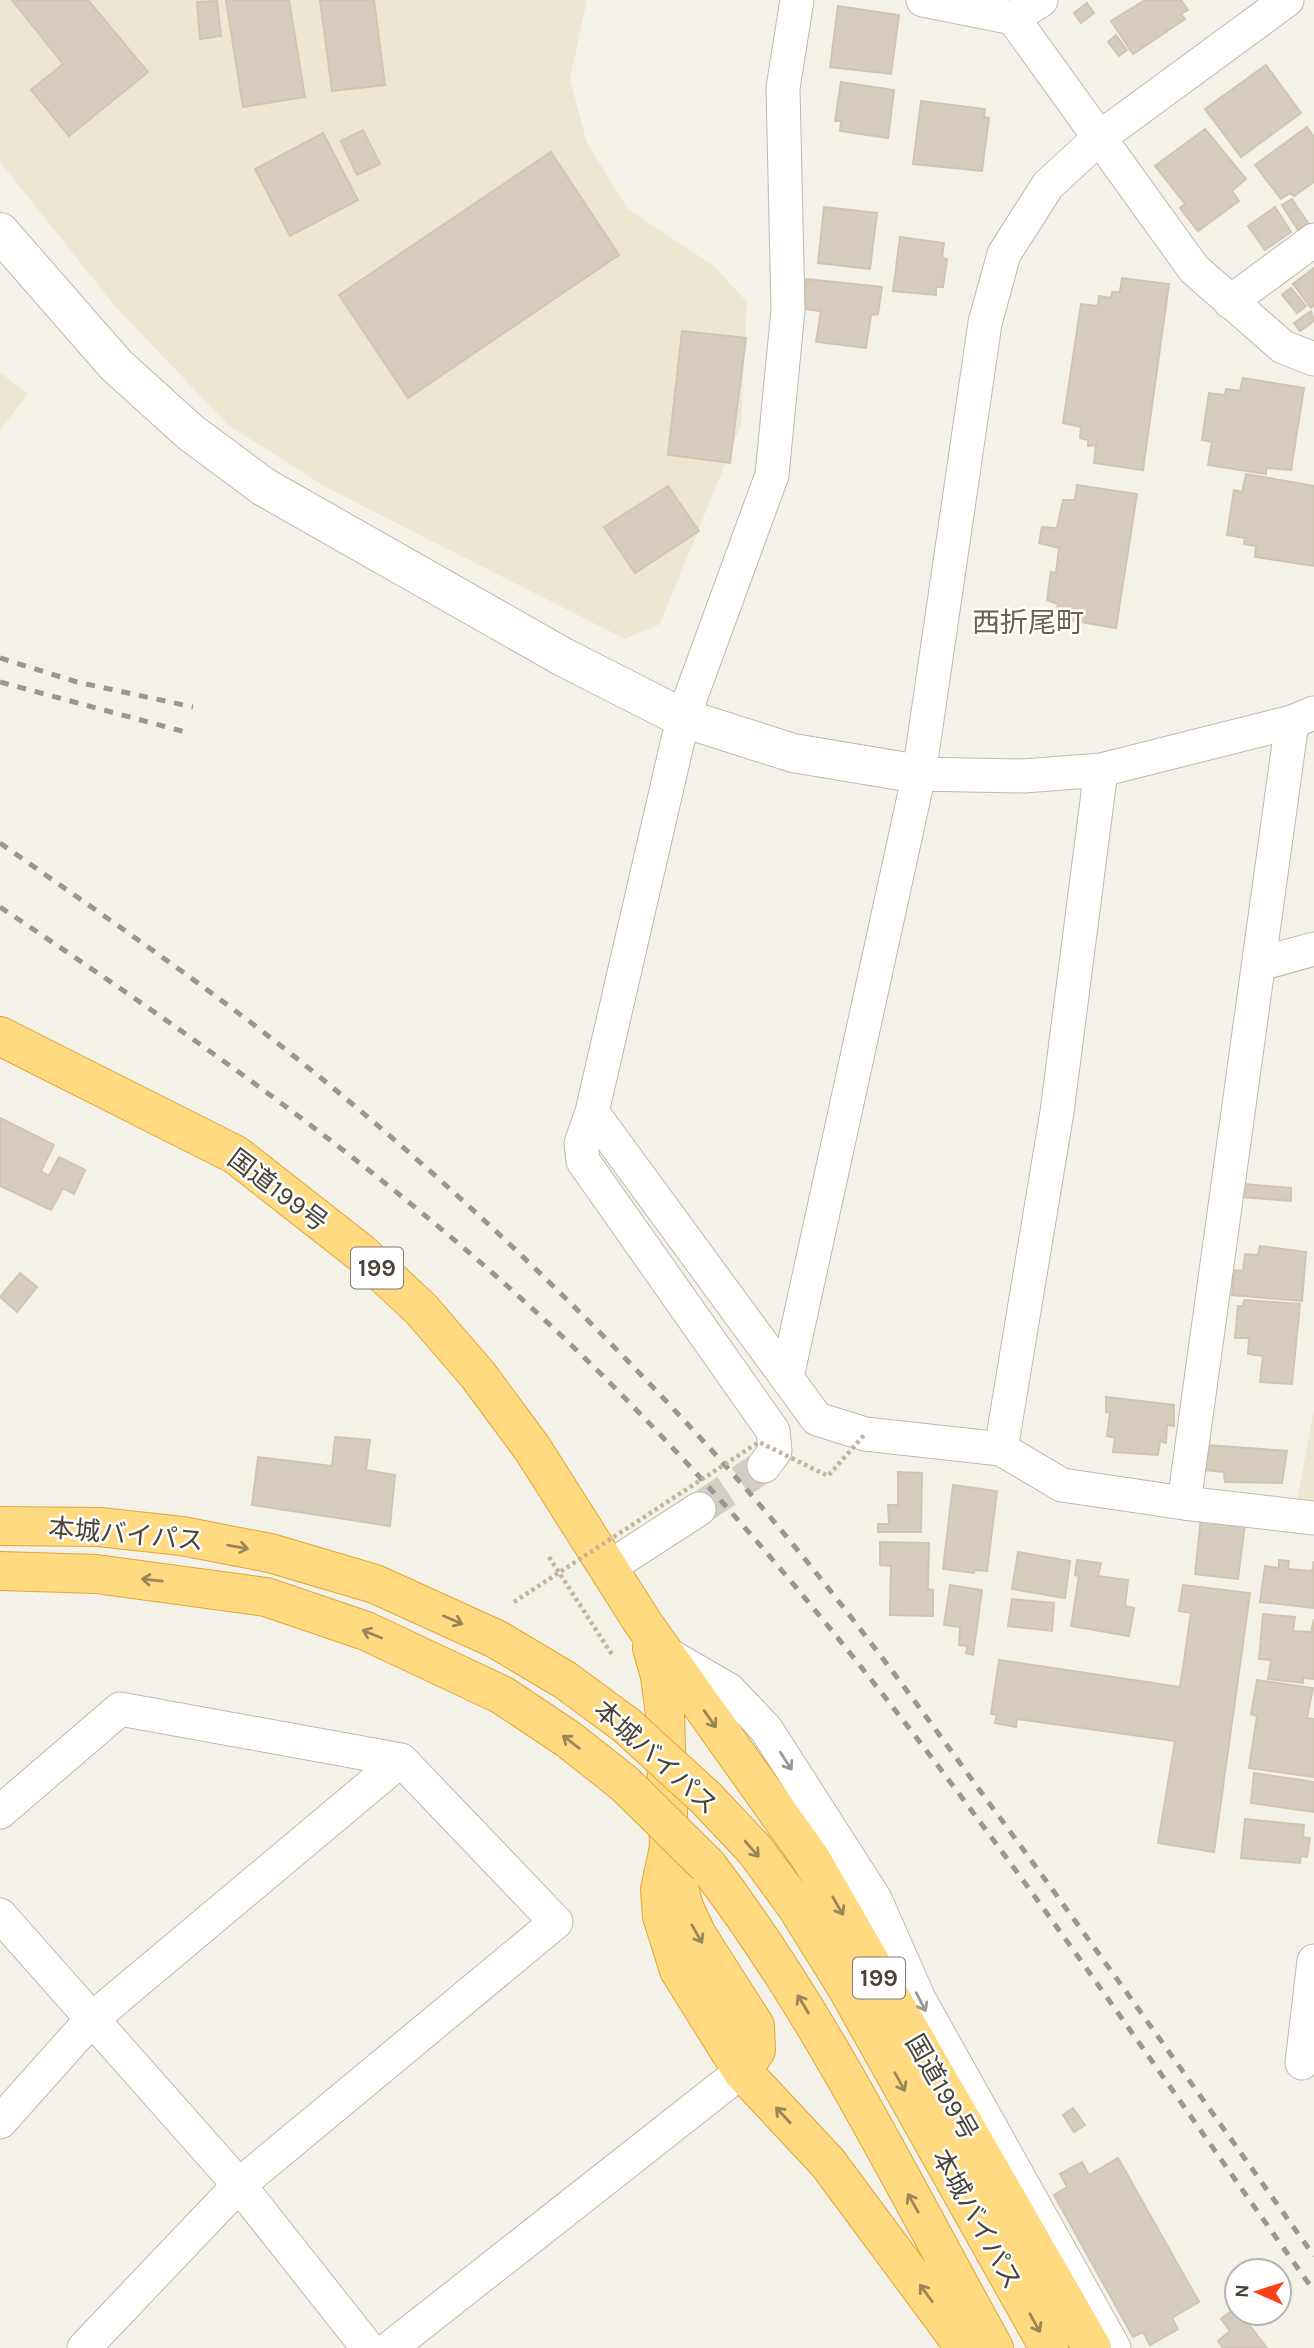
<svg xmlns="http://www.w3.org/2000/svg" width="1314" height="2348" viewBox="0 0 1314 2348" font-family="Karla,'Noto Sans JP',sans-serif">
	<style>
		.education { fill: #ede7d2 }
		.building { fill: #d6cdbe; stroke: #d1c5b1; stroke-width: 2 }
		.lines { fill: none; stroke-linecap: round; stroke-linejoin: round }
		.minor-tunnel { stroke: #d2cec5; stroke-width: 33; stroke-dasharray: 33 17; stroke-linecap: butt }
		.minor-casing { stroke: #c0b9ab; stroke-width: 35 }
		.tertiary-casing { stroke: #c0b9ab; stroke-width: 40 }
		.trunk-casing { stroke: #dfa638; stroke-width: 40 }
		.path { stroke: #c2b59c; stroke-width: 4.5; stroke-dasharray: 3.5 3.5; stroke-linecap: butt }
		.minor { stroke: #fff; stroke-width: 33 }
		.tertiary { stroke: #fff; stroke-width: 38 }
		.trunk { stroke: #ffda80; stroke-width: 38 }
		.rail { stroke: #979797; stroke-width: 5; stroke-dasharray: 9 9; stroke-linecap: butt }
		.trunk-bridge-casing { stroke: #dfa638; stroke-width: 40; stroke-linecap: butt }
		.path-bridge { stroke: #c2b59c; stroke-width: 4.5; stroke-dasharray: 3.5 3.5; stroke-linecap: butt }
		.trunk-bridge { stroke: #ffda80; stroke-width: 38 }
		.oneway { stroke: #9a8658 }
		.oneway2 { stroke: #9a9791 }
		.labels { text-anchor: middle; stroke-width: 5; stroke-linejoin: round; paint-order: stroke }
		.shield { fill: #fff; stroke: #7f7b73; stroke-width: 2 }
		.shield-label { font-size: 24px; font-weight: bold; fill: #484237 }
		.street-label { font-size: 26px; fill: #484237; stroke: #fff }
		.neighbourhood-label { font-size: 28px; fill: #6b604e; stroke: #fff }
	</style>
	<rect width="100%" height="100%" fill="#f4f1e8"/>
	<path class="education" d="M0,0H587L570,79L587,143L628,209L714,266L747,302L741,425L660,624L625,639L329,489L228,425L114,305L0,162Z
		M0,372L28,394L0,430Z
		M1314,1409V1503L1297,1501Z"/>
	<path class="building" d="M12,0H88L148,72L69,136L31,90L63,64Z
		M226,0H289L305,97L243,107Z
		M320,0H374L385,85L332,91Z
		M1145,0H1181L1188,10L1181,14L1185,19L1133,54L1111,21Z
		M217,1L221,36L200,39L197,2Z
		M1087,3L1094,13L1081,23L1074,13Z
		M838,6L899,15L891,74L830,67Z
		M1116,35L1127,50L1119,56L1108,42Z
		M1266,65L1301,113L1241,157L1205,109Z
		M841,82L894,90L888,138L840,131L841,121H835Z
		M921,101L985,109L984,117L989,118L982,171L913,164Z
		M1307,127L1314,137V182L1294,196L1290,193L1281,199L1255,165Z
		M1205,129L1246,179L1232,191L1239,201L1198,231L1180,208L1185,204L1155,166Z
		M363,130L380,164L357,175L341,141Z
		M323,133L358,200L290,236L255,169Z
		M551,152L619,255L408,398L339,295Z
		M1292,199L1308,223L1298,230L1282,205Z
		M824,207L877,213L870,269L818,263Z
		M1275,207L1291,232L1265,250L1248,226Z
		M900,237L944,243L942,258L947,259L943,287H936V295L893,291Z
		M1314,268V305L1311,308L1293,284Z
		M1122,278L1169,284L1143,470L1094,463L1096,445L1088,446V440L1080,438L1081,427L1063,423L1081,304L1098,306L1099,296L1111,298L1112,292H1120Z
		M806,279L882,287L878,314L871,315L866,348L816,342L821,311L804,309Z
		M1291,288L1306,306L1297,313L1282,295Z
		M1311,311L1314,321L1300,331L1294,323Z
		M682,331L746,338L730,463L668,455Z
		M1243,378L1304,388L1291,470L1266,468V474L1208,465L1212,442L1202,440L1209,393L1225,395L1226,389L1240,391Z
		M1246,474L1314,486V566L1255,557L1256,546L1244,544L1245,538L1227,535L1234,490L1242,492Z
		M1077,485L1137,494L1116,628L1056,618L1058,604L1047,600L1051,572L1056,573L1059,548L1039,543L1042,527L1057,528L1063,500H1075Z
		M668,486L699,531L635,573L604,527Z
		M0,1118L54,1145L41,1171L49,1176L59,1157L85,1170L74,1194L63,1188L51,1210L0,1186Z
		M1244,1184L1291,1188V1201L1243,1197Z
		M1260,1246L1306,1252L1302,1301L1232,1295L1234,1270L1243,1271L1245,1254L1258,1255Z
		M20,1273L37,1287L17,1312L0,1297Z
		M1244,1300L1300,1304L1292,1384L1260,1382L1263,1356L1248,1354L1249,1338H1235L1238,1306H1243Z
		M1106,1397L1174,1405V1426L1167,1425L1166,1443L1160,1441L1158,1455L1113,1452L1115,1438L1107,1436L1110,1413L1106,1412Z
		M335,1437L370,1440L366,1470L395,1475L390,1526L252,1505L258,1457L332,1466Z
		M1207,1445L1287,1451L1282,1483L1225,1482L1224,1472L1205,1470Z
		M898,1472L922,1473L921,1532H878V1524H889L888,1505H898Z
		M953,1485L997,1491L987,1571L975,1570L974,1573L943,1569Z
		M1201,1518L1245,1523L1238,1579L1195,1574Z
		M880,1542L929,1543L928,1589L933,1590V1616L890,1615L891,1566L880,1565Z
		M1018,1552L1070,1561L1065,1598L1012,1589Z
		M1077,1560L1101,1563L1098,1576L1128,1580L1125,1606L1134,1608L1129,1636L1071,1626L1079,1576L1075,1575Z
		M1279,1560L1289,1561L1288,1569L1312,1571L1314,1561V1608L1260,1602L1265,1566L1279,1568Z
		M950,1585L982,1590L973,1655L966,1653L968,1646L959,1645L960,1627L944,1625Z
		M1183,1585L1250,1593L1214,1852L1158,1843L1175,1741L1017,1719L1016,1727L995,1723L997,1715L991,1714L999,1660L1180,1687L1191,1613L1179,1611Z
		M1012,1599L1054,1603L1052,1631L1008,1626Z
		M1263,1614L1295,1617L1293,1631L1311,1632L1314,1619V1679L1303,1678V1683L1268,1679L1271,1660L1259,1659Z
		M1257,1680L1313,1688L1307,1718L1314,1719V1777L1249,1768L1257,1716L1251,1714Z
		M1254,1773L1314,1782V1812L1251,1803Z
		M1245,1819L1304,1825L1303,1837L1310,1838L1307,1857L1301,1856L1300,1863L1241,1858Z
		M1073,2108L1085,2125L1074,2132L1063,2115Z
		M1118,2158L1199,2302L1172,2318L1178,2329L1150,2345L1143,2332L1133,2337L1054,2195L1067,2187L1060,2174L1082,2162L1089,2175Z
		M1236,2307L1237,2313H1240L1267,2348H1223L1218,2341L1230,2331L1221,2319Z"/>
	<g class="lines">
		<path class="minor-tunnel" d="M699,1509L764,1466"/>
		<g class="minor-casing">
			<path id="minor" d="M797,0L783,88L788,310L772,475L683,718L592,1112L817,1419L865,1434L1001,1449L1062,1485L1184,1503L1314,1518
				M923,0L1013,18L1194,269L1283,347L1314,359
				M1013,18L1041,0
				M1230,302L1314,240
				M919,774L1024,776L1101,770L1292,722L1314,713
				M1260,964L1314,949
				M592,1112L581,1143L583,1161L773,1431L775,1451L764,1466
				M787,1377L919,774L985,323L1004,254L1048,185L1099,138L1287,0
				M1001,1449L1057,1112L1101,770
				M1184,1503L1292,722
				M608,1568L699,1509
				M667,1654L729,1690L766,1729L875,1899L919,1999L1114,2348
				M0,1812L120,1709L401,1760L556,1922L239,2185L84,2348
				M0,1915L239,2185L368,2348
				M1302,2063L1314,1961
				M0,2122L92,2019L401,1760
				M390,2348L742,2071"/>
		</g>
		<g class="tertiary-casing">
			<path id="tertiary" d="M0,232L116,365L190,432L264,487L563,657L683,718L793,753L919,774"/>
		</g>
		<g class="trunk-casing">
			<path id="trunk" d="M0,1036L236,1155L361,1253L421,1309L478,1375L532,1448L643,1623L811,1859L1092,2348
				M0,1526L99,1527L182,1536L270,1553L375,1584L496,1639L565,1680L626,1725
				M0,1571L96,1574L266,1597L366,1631L502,1695L568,1739L625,1784
				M652,1648L660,1676L665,1714L669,1847L660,1890L662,1916L679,1970L742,2071L828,2163L965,2348
				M706,1798L755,1850L796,1906L847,1988L1049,2348
				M707,1865C821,2014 903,2185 994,2348
				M676,1876L684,1907L697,1935L755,2026L756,2050L742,2071"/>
		</g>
		<path class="path" d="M549,1557L613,1656"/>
		<use href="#minor" class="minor"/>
		<use href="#tertiary" class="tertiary"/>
		<use href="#trunk" class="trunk"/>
		<path class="rail" d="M0,658L77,682L193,707
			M0,682L189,733
			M0,843C101,914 204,984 300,1061C453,1184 594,1320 725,1465C816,1567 898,1677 978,1788C1092,1942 1203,2100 1314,2256
			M0,907C211,1048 422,1196 603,1376C877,1649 1090,1977 1314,2291"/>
		<g class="trunk-bridge-casing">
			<path id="trunk-bridge" d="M626,1725L706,1798
				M625,1784L707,1865"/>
		</g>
		<path class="path-bridge" d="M514,1602L759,1442L828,1476L865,1434"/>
		<use href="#trunk-bridge" class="trunk-bridge"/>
	</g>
	<defs><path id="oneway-shaft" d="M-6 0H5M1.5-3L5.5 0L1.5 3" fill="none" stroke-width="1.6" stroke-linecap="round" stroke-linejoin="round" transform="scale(1.75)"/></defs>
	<g class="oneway">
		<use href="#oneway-shaft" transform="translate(238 1547) rotate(10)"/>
		<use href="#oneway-shaft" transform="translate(152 1580) rotate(-174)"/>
		<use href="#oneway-shaft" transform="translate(453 1620) rotate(24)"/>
		<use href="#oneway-shaft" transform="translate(372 1634) rotate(-158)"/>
		<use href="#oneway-shaft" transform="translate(710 1719) rotate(55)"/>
		<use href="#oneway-shaft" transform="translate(571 1742) rotate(-143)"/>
		<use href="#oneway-shaft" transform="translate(752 1849) rotate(49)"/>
		<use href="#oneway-shaft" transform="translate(838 1906) rotate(60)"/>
		<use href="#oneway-shaft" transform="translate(697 1934) rotate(60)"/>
		<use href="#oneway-shaft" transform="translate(803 2004) rotate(-121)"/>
		<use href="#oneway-shaft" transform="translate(900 2082) rotate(61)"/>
		<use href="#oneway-shaft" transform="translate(783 2115) rotate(-133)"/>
		<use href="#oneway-shaft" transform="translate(913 2203) rotate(-119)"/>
		<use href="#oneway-shaft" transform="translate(926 2293) rotate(-126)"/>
		<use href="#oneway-shaft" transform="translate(1035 2323) rotate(61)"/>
	</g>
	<g class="oneway2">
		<use href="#oneway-shaft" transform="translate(786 1761) rotate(57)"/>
		<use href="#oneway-shaft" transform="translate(921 2002) rotate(63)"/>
	</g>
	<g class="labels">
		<g class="shield">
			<rect x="351" y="1247.5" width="52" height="41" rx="5"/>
			<rect x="853" y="1957.5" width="52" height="41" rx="5"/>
		</g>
		<g class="shield-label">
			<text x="377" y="1276">199</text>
			<text x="879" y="1986">199</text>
		</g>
		<g class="street-label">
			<text transform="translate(278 1190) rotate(37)" y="9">国道199号</text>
			<text transform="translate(126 1534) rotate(5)" y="9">本城バイパス</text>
			<text transform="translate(656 1757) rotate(42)" y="9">本城バイパス</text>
			<text transform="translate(942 2087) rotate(60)" y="9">国道199号</text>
			<text transform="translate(977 2219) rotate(61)" y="9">本城バイパス</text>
		</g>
		<g class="neighbourhood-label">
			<text x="1028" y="632">西折尾町</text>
		</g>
	</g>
	<g transform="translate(1258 2292) rotate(273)"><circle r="33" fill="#ffffff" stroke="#b6b3af" stroke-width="2"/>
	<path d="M0-5L12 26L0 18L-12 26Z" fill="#fc4018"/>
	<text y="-10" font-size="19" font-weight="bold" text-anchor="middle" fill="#484237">N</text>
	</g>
</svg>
